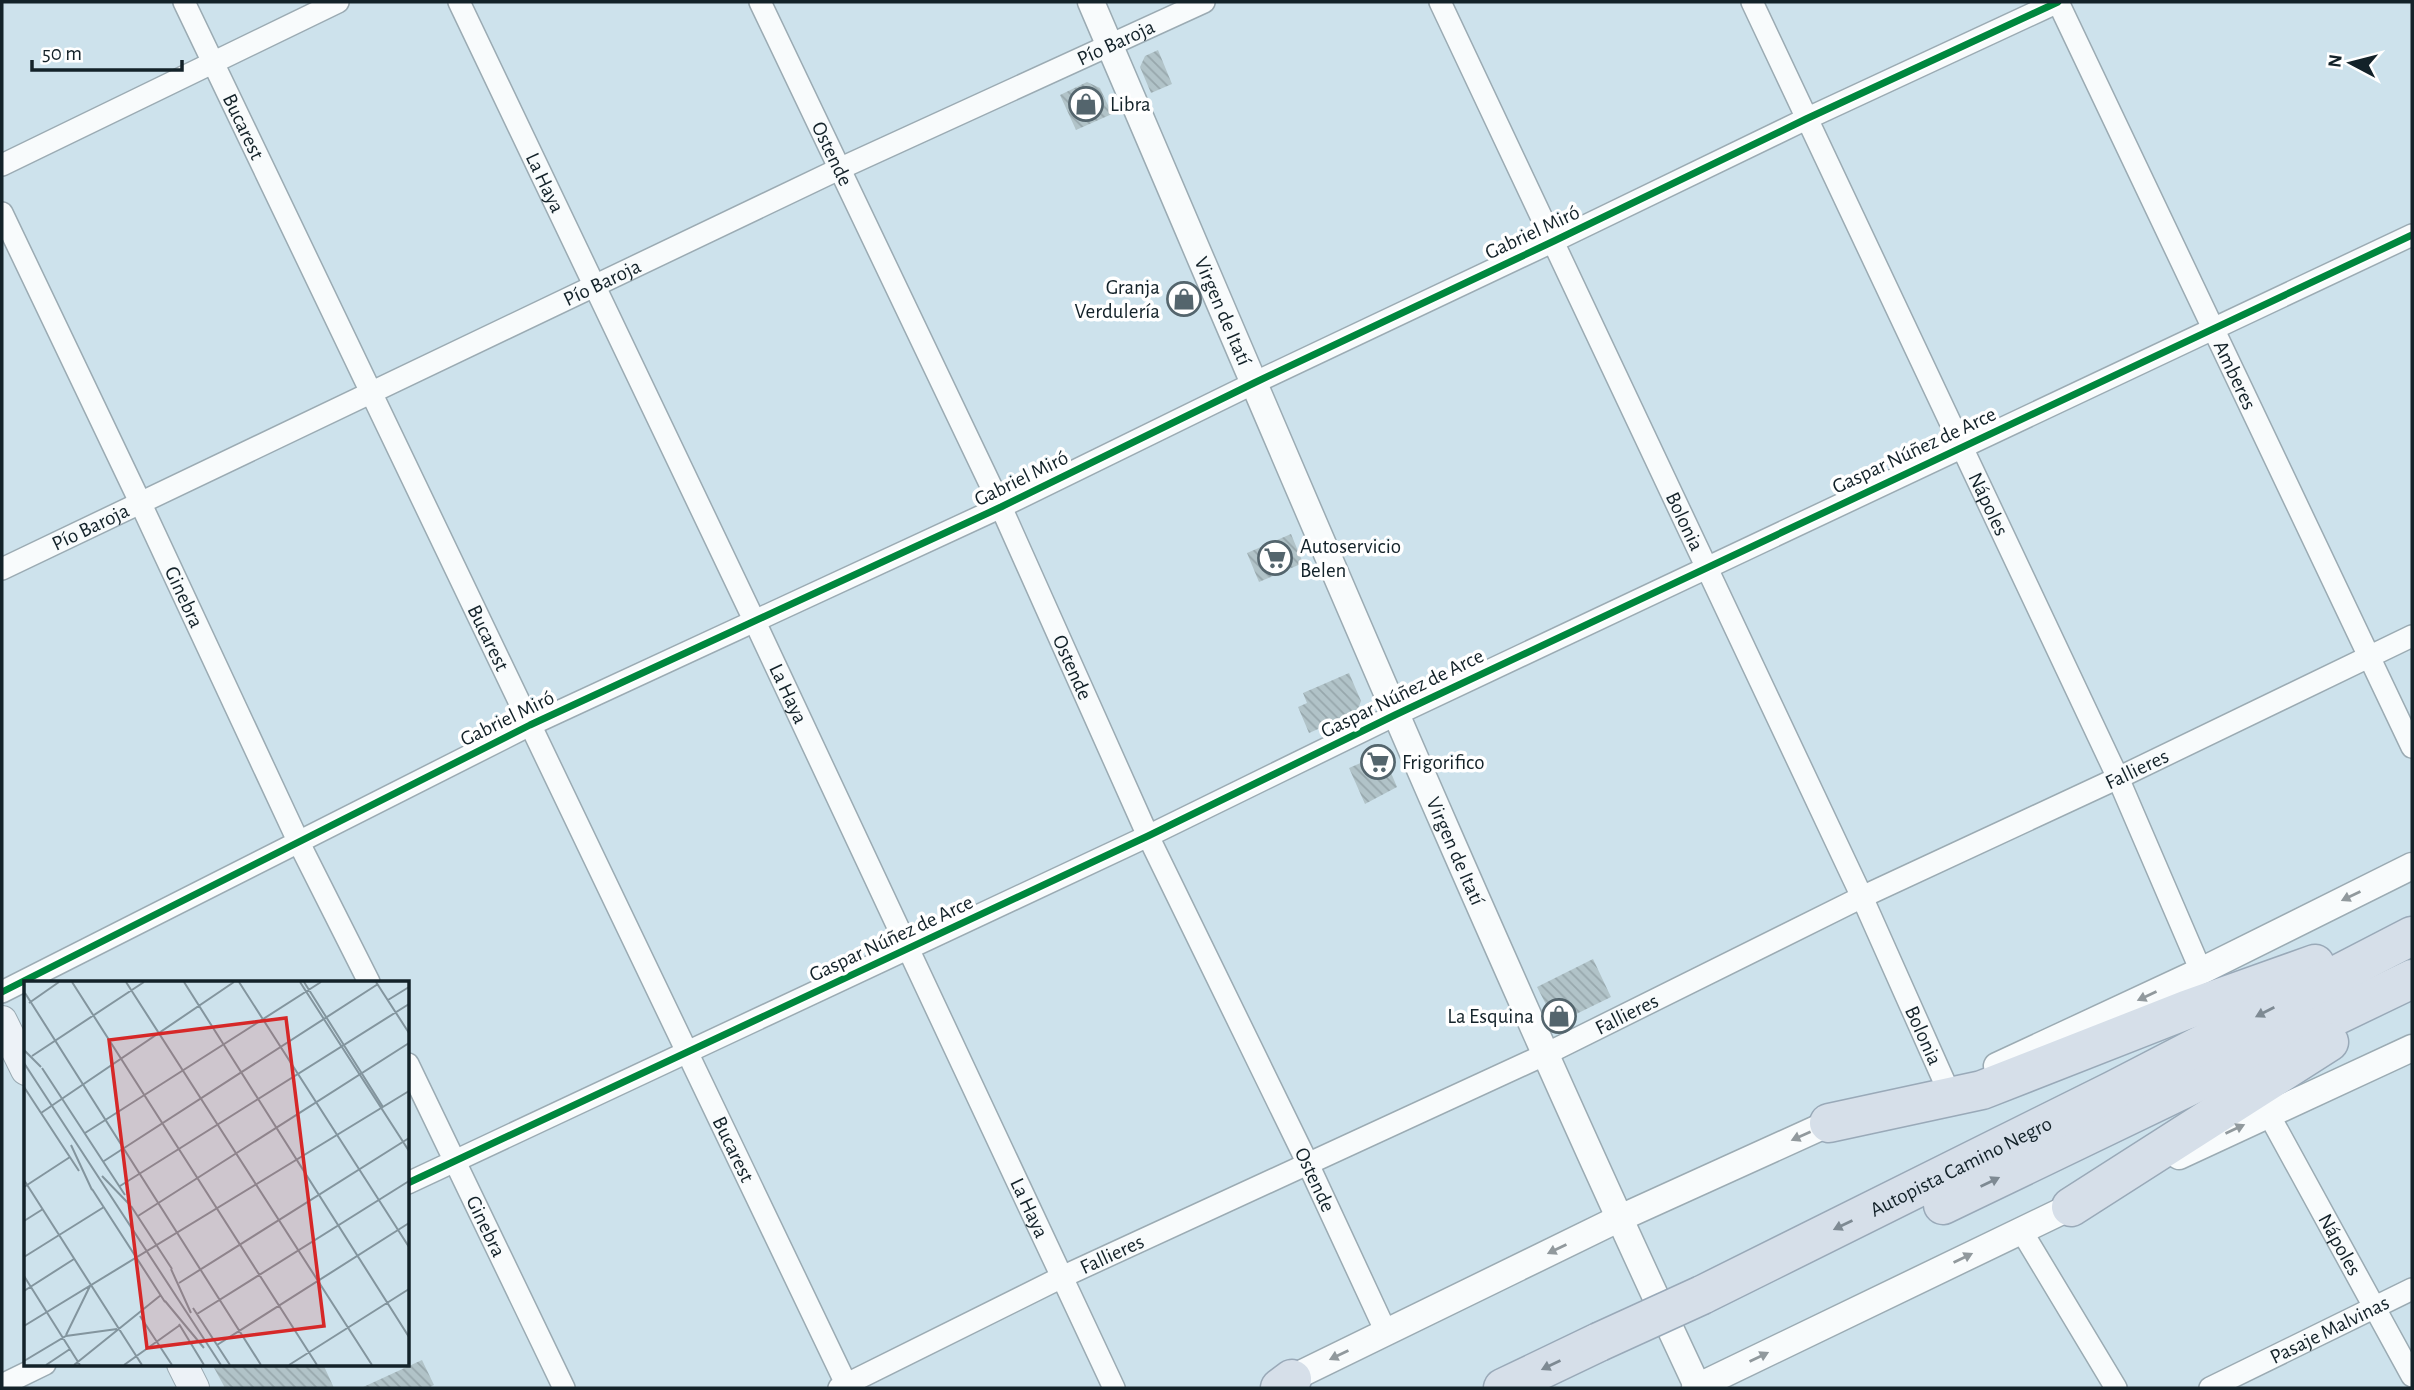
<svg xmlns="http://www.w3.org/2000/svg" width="2414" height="1390" viewBox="0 0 2414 1390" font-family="'Alegreya Sans',sans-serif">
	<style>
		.building { fill: url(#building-back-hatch) }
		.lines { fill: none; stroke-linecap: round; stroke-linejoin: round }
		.minor-casing { stroke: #9babb3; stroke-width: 24 }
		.tertiary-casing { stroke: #9babb3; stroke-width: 29 }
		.secondary-casing { stroke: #9babb3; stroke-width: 32 }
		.motorway-casing { stroke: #99a9b8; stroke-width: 41 }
		.minor { stroke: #f8fbfc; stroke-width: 21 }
		.tertiary { stroke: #f8fbfc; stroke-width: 26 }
		.secondary { stroke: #edf2f7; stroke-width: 30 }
		.motorway { stroke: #d6dfe9; stroke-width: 38 }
		.motorway-bridge-casing { stroke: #99a9b8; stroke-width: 41; stroke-linecap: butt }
		.motorway-bridge { stroke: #d6dfe9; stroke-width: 38 }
		.cycleway-casing { stroke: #fff; stroke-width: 11 }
		.cycleway { stroke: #00873e; stroke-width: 7 }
		.oneway { fill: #91999d }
		.oneway2 { fill: #7e8a93 }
		.labels { text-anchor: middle; stroke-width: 7; stroke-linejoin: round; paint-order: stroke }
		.street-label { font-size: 21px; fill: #132229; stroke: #fff }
		.poi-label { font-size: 21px; fill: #132229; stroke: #fff; text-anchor: start }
		.inset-road { fill: none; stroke: #83959e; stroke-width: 2 }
		.view { fill: #d62828; fill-opacity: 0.15; stroke: #d62828; stroke-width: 3.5 }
		.inset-edge { fill: none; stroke: #132229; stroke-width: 3.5 }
	</style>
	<defs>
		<pattern id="building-back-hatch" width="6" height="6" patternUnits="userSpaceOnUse" patternTransform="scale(1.75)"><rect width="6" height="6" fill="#b1c3c8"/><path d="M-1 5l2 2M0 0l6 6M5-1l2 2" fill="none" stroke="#97a7ac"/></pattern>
	</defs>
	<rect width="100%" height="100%" fill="#cde2ec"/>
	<path class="building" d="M1158,50L1172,84L1151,93L1140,67L1145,56Z
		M1087,82L1100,88L1112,114L1076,130L1060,95Z
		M1291,534L1303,563L1259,582L1247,553Z
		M1349,673L1361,701L1357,712L1309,733L1298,707L1307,703L1303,693Z
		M1372,758L1386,761L1397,787L1365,804L1349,768Z
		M1593,959L1611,997L1564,1020L1553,1018L1537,987Z
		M422,1360L434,1385L428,1388H361Z
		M212,1364H323L334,1388H225Z"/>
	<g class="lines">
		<g class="minor-casing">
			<g id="minor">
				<path id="s1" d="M184,2L848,1388"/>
				<path id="s2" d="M459,2L755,622L1114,1388"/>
				<path id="s3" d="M760,2L1001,507L1148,836L1308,1164L1386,1332"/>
				<path id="s4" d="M1440,2L1862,897L1944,1081"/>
				<path id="s5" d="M1752,2L2118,778L2201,971"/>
				<path id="s6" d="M2058,2L2412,747"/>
				<path d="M2,165L338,2"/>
				<path id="s7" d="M2,213L140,502L299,843L369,982"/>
				<path id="s8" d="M2,569L839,169L1204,2"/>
				<path d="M2,992L530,725L1001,507L1254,383L1554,241L1806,119L2058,2"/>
				<path id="s9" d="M408,1064L564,1388"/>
				<path id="s10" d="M2268,1113L2412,1376"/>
				<path d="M408,1183L1148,836L1395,715L2412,235"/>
				<path d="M2021,1230L2116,1388"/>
				<path d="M2,1385L45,1364"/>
				<path id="s11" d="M839,1388L1062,1277L1544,1055L1862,897L2118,778L2412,636"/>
				<path id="s12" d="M2210,1388L2412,1289"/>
			</g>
		</g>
		<g class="tertiary-casing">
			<g id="tertiary">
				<path id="s13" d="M1091,2C1290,466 1484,931 1698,1388"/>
				<path d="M1997,1066L2201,971L2412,866"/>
				<path d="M2179,1156L2412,1048"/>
				<path d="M1276,1386L1618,1219L1845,1116"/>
				<path d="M1695,1388L2087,1199"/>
			</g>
		</g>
		<g class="secondary-casing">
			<path id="secondary" d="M2,1021L26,1070
				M182,1364L194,1388"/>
		</g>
		<g class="motorway-casing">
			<g id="motorway">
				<path d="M1829,1123L1982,1090L2186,1010L2315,964"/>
				<path d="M1943,1205L2412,979"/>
				<path d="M2071,1207L2329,1042"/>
				<path id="s14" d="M1702,1295L2114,1090L2412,936"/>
				<path d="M1280,1388L1292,1379"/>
				<path d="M1503,1388L1599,1342"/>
			</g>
		</g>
		<use href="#minor" class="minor"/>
		<use href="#tertiary" class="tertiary"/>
		<use href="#secondary" class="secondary"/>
		<use href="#motorway" class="motorway"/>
		<g class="motorway-bridge-casing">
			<path id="motorway-bridge" d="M1599,1342L1702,1295"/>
		</g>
		<use href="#motorway-bridge" class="motorway-bridge"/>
		<g class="cycleway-casing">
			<path id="cycleway" d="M2,992L530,725L1001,507L1254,383L1554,241L1806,119L2058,2
				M408,1183L1148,836L1395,715L2412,235"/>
		</g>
		<use href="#cycleway" class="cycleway"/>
	</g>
	<defs><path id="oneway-solid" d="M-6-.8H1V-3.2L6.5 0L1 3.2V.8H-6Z" transform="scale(1.75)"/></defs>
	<g class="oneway">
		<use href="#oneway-solid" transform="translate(2351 896) rotate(154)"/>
		<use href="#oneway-solid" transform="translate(2147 996) rotate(155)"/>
		<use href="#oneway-solid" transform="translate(2235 1129) rotate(-25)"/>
		<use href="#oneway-solid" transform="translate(1801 1136) rotate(156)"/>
		<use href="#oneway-solid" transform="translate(1557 1249) rotate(154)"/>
		<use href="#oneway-solid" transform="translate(1963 1258) rotate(-26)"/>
		<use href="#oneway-solid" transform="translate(1339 1355) rotate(154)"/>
		<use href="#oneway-solid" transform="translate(1759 1357) rotate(-26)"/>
	</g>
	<g class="oneway2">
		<use href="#oneway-solid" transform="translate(2265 1012) rotate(153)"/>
		<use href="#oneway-solid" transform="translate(1990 1182) rotate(-26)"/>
		<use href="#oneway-solid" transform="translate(1843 1225) rotate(154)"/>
		<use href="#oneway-solid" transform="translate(1551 1365) rotate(154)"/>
	</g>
	<defs>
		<g id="shop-ring" transform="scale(1.75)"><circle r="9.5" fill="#fff" stroke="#54656d" stroke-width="1.5"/><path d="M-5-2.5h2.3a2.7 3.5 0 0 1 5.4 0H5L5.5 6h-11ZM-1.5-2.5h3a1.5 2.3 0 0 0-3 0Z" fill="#54656d"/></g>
		<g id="supermarket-ring" transform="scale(1.75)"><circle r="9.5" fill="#fff" stroke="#54656d" stroke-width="1.5"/><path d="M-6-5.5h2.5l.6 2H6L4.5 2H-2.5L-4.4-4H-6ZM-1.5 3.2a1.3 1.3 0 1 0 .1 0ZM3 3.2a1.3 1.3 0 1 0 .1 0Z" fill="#54656d"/></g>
	</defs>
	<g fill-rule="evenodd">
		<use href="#shop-ring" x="1086" y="104"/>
		<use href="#shop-ring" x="1184" y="299"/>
		<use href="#supermarket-ring" x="1275" y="558"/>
		<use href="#supermarket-ring" x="1378" y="762"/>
		<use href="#shop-ring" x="1559" y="1016"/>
	</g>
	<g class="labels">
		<g class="street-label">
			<text dy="7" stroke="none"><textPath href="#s8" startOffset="1232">Pío Baroja</textPath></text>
			<text dy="7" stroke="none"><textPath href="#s1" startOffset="138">Bucarest</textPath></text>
			<text dy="7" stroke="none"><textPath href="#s3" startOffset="168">Ostende</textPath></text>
			<text dy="7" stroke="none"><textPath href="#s2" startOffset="200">La Haya</textPath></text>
			<text transform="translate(1532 232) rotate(-25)" y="7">Gabriel Miró</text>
			<text dy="7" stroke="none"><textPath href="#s8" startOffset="665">Pío Baroja</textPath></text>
			<text dy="7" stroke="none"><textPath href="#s13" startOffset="336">Virgen de Itatí</textPath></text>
			<text dy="7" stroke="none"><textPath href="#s6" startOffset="413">Amberes</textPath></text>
			<text transform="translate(1914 450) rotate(-25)" y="7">Gaspar Núñez de Arce</text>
			<text transform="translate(1021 478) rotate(-26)" y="7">Gabriel Miró</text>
			<text dy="7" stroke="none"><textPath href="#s5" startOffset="555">Nápoles</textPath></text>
			<text dy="7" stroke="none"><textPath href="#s4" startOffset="574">Bolonia</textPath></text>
			<text dy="7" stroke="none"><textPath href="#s8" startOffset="98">Pío Baroja</textPath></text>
			<text dy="7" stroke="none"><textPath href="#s7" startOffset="425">Ginebra</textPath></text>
			<text dy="7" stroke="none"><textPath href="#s1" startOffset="705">Bucarest</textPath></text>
			<text dy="7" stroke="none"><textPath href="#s3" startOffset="735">Ostende</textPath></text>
			<text transform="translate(1402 693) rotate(-26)" y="7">Gaspar Núñez de Arce</text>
			<text dy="7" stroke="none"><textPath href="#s2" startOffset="766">La Haya</textPath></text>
			<text transform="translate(507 718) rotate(-26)" y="7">Gabriel Miró</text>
			<text dy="7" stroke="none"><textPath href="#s11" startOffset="1438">Fallieres</textPath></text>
			<text dy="7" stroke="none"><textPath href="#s13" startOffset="924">Virgen de Itatí</textPath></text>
			<text transform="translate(891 938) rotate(-25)" y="7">Gaspar Núñez de Arce</text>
			<text dy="7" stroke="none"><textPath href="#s11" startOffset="872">Fallieres</textPath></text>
			<text dy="7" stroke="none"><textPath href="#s4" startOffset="1141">Bolonia</textPath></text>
			<text dy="7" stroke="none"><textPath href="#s1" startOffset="1272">Bucarest</textPath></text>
			<text dy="7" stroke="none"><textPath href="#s14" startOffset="289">Autopista Camino Negro</textPath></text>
			<text dy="7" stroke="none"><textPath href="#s3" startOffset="1302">Ostende</textPath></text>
			<text dy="7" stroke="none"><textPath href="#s2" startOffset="1334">La Haya</textPath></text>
			<text dy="7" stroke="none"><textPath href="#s9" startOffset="180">Ginebra</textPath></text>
			<text dy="7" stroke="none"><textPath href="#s10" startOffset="150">Nápoles</textPath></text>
			<text dy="7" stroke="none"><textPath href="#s11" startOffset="304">Fallieres</textPath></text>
			<text dy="7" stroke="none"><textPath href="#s12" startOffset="133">Pasaje Malvinas</textPath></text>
		</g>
		<g class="poi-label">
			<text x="1110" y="111">Libra</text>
			<text x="1160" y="294" text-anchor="end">Granja<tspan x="1160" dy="24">Verdulería</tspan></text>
			<text x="1300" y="553">Autoservicio<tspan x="1300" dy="24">Belen</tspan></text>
			<text x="1402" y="769">Frigorifico</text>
			<text x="1534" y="1023" text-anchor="end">La Esquina</text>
		</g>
	</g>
	<g transform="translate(24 981)">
		<rect width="385" height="385" fill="#cde2ec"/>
		<path class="inset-road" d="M48,1L293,384M102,1L348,384M160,1L385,356M215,1L385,266M276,1L385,170M280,1L359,126M352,1L385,52M1,12L237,384M364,19L385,6M5,22L35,1M0,69L17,86M8,75L120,1M0,82L197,384M18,87L101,214M0,106L55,190M17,132L210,1M61,152L297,1M47,164L68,209M80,180L354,3M78,195L106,224M0,199L118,384M96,205L385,23M0,206L46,176M68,208L141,321M107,225L148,288M114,235L385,62M0,240L19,228M0,276L80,226M147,288L167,332M0,295L56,384M155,302L385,157M0,310L50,278M141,320L180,367M169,327L206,384M173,333L385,200M116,335L148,384M155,343L180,384M0,345L385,110M42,354L66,305M193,364L385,242M0,380L42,355L93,348M22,384L46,368M50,384L137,314M100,384L156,344M265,384L385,308"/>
		<path class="view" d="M262,37L300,345L123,367L85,59Z"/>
		<rect width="385" height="385" class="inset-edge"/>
	</g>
	<rect width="2414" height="1390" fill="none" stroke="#132229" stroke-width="7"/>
	<g transform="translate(2351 63) rotate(277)" stroke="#ffffff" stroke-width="5" paint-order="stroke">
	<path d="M0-5L12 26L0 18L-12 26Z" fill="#132229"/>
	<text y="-10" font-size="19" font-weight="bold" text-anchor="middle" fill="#132229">N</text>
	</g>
	<path d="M32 60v10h150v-10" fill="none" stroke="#132229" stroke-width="3.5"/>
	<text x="42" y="60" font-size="21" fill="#132229" stroke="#ffffff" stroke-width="5" paint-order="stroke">50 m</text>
</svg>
